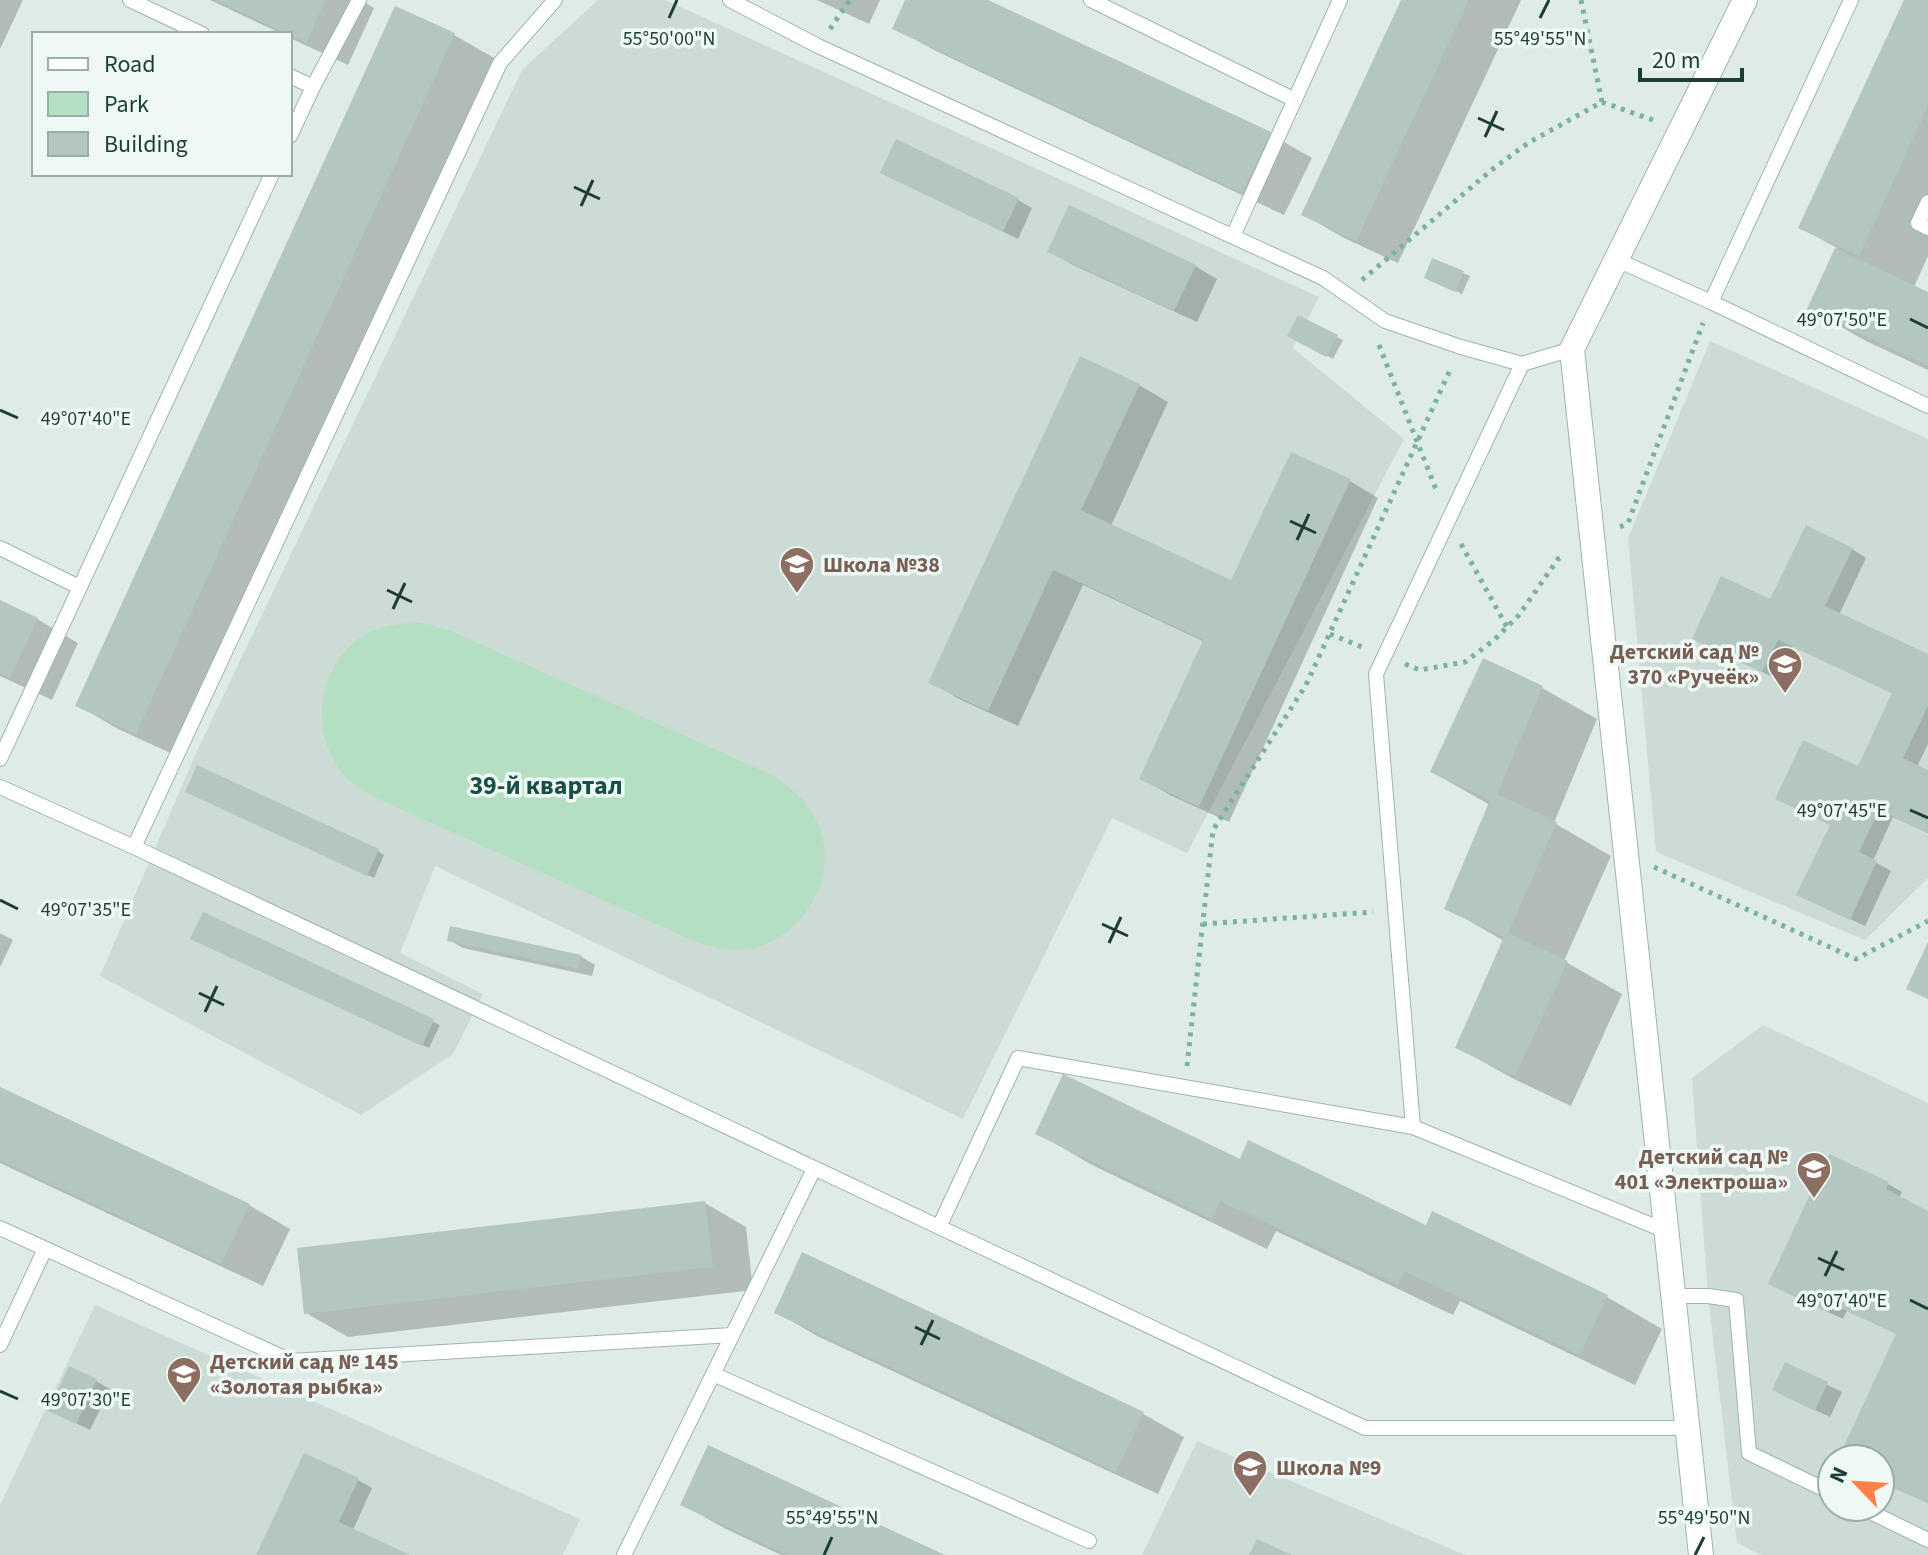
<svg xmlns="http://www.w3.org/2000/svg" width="1928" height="1555" viewBox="0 0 1928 1555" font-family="'Source Sans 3',sans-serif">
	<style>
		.built { fill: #ccdbd5; fill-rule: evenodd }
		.green { fill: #b4dfc2 }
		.shadow { fill: #0003 }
		.building { fill: #b3c6bf }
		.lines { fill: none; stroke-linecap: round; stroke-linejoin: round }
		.lane-casing { stroke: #a1b3ae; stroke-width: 16 }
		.street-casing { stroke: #a1b3ae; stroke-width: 26 }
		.path { stroke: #7bb2a4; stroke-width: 5; stroke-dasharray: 4 6; stroke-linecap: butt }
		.lane { stroke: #fff; stroke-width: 14 }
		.street { stroke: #fff; stroke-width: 24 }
		.ticks { fill: none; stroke: #1e3d36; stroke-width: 3 }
		.labels { text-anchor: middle; stroke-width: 7; stroke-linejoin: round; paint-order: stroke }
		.education-label { font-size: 22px; font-weight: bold; fill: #785e54; stroke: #eef8f4; text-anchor: start }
		.quarter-label { font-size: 26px; font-weight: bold; fill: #185046; stroke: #eef8f4 }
		.ticks-label { font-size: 20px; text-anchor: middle; fill: #1e3d36; stroke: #eef8f4; stroke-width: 7; stroke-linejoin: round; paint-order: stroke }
	</style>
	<rect width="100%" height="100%" fill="#deebe6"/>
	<path class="built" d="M598,0H665L1319,297L1293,348L1404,439L1187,853L1112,818L963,1119L435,866L400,953L483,994L453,1054L361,1115L100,976L197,751L522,70Z
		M1710,341L1928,439V878L1865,940L1656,852L1628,538Z
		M1763,1025L1928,1103V1555H1761L1737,1543L1708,1296L1692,1078ZM1832,1459H1880V1507H1832Z
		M95,1305L580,1519L563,1555H0V1505Z
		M1197,1441L1465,1555H1142Z"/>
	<path class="green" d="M412,622L432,625L451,631L772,775C795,790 814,807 822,836C837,891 789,953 730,950C718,949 706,945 694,941L374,797C361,789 349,782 340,770C307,725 320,658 370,632C383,626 398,624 412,622Z"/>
	<path class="shadow" d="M0,0H23L0,49Z
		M210,0H361L374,8L348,65L290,38V34H282Z
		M817,0H880L869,24Z
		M907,0H983L1270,134L1312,158L1284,215L936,51L894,28Z
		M1403,0H1521L1398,263L1344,238L1303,214Z
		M1906,0H1928V256L1914,287L1928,294V370L1864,340L1809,308L1837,248L1801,228Z
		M396,8L454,35L496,59L177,756L118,729L77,705Z
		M897,180L1018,200L1032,208L1018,239Z
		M1049,251L1195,266L1217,279L1197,322L1071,264Z
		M1463,273L1470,276L1462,294L1433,281Z
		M1298,317L1343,340L1333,359L1289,336Z
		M1139,385L1168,402L1111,526L1232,582L1350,481L1378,498L1229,822L1170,795L1141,778L1205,642L1083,585L1018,726L959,699L931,682Z
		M1852,549L1866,558L1839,615L1928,657V744L1917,767L1928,772V833L1893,817L1873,861L1891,871L1865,926L1813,902L1859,769L1894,694L1793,646L1777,679L1708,647L1771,602Z
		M0,602L37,619L78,643L52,700L0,676Z
		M1542,688L1597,719L1554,823L1611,856L1564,961L1622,994L1571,1106L1512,1078L1457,1047L1504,941L1447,908L1490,805L1432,772Z
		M194,795L378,851L384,855L374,878Z
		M204,915L440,1025L429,1048L199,942Z
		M0,933L13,940L0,967Z
		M449,940L580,956L595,965L592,976L463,948Z
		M0,1089L249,1205L290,1229L263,1286L0,1163Z
		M1037,1133L1241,1162L1427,1228L1433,1214L1607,1297L1662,1329L1635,1385L1460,1301L1453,1315L1276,1231L1267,1249L1092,1165Z
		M1888,1184L1902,1192L1899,1198L1928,1212V1503L1880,1482V1459H1840L1898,1334L1847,1311L1843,1319L1785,1292Z
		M705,1203L746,1227L753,1290L348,1337L306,1313Z
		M803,1255L1143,1414L1184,1437L1158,1494L817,1336L776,1312Z
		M1786,1365L1842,1392L1830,1417L1789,1398Z
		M96,1381L110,1389L90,1430L65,1418Z
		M358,1480L372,1488L353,1530L405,1555H258Z
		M683,1505L940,1555H781L724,1528Z"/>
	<path class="building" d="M215,0H326L306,43Z
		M905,0H988L1271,132L1242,193L892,29Z
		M1401,0H1469L1356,241L1301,215Z
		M1904,0H1928V106L1859,256L1798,228Z
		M395,6L455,33L136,734L75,706Z
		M896,139L1019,198L1003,232L880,173Z
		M1069,205L1196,265L1174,311L1047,252Z
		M1835,248L1928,292V366L1807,309Z
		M1432,258L1464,271L1455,292L1424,278Z
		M1298,315L1338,335L1326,357L1287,336Z
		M1080,356L1140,384L1081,510L1231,580L1291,452L1351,479L1199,807L1139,779L1203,640L1053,570L988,711L928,683Z
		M1806,525L1853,548L1825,606L1928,654V706L1903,758L1928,770V833L1879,810L1859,852L1877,861L1850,920L1796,895L1830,825L1775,799L1803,740L1858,766L1892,693L1778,640L1762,672L1692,639L1721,576L1770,599Z
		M0,600L38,618L10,678L0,673Z
		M1483,658L1543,686L1497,794L1557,822L1508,933L1568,961L1515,1076L1455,1048L1504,937L1444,909L1490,800L1430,772Z
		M197,765L379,849L367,876L185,792Z
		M203,912L434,1019L422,1046L190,939Z
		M450,926L581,955L578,969L447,941Z
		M1928,942V999L1906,989Z
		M1063,1074L1240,1159L1248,1140L1426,1225L1432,1211L1608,1295L1580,1355L1404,1271L1398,1285L1220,1201L1212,1219L1035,1134Z
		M0,1087L250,1204L221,1264L0,1160Z
		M1829,1154L1889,1182L1886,1189L1928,1211V1503L1880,1482V1459H1838L1896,1334L1832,1304L1828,1312L1768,1284Z
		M705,1201L713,1267L304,1314L297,1248Z
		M802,1252L1144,1412L1116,1472L774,1313Z
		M1785,1362L1828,1382L1815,1411L1772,1390Z
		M69,1366L97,1379L76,1424L48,1411Z
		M708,1445L945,1555H787L680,1505Z
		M304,1453L359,1478L339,1522L410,1555H256Z
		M1257,1539L1292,1555H1249Z"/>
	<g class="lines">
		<g class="lane-casing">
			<path id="lane" d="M130,0L202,34
				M730,0L818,46L1323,278L1385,321L1461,347L1522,364
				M1091,0L1295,100
				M290,76L313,87
				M290,136L313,87L359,0
				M1928,202L1918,223L1928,228
				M1233,236L1340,0
				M1617,260L1711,302L1928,406
				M1711,302L1851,0
				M0,548L79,587
				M0,759L272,174
				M0,787L134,847L1365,1428H1687
				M134,847L500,63L555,0
				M1413,1127L1376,674L1522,364L1572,349
				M939,1227L1018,1058L1413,1127L1666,1231
				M0,1228L291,1361L732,1335
				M1673,1296H1708L1736,1300L1749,1453L1832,1493
				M0,1345L45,1249
				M713,1374L1089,1541
				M1860,1507L1928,1540
				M624,1555L814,1169"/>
		</g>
		<g class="street-casing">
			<path id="street" d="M1701,1555L1572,349L1745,0"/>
		</g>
		<path class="path" d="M1581,0L1602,102
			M830,29L850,0
			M1362,280L1494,168L1528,143L1602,102L1653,120
			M1379,345L1437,492
			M1620,527L1628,523L1703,323
			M1461,544L1507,627
			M1330,634L1362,647
			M1405,664L1420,670L1465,662L1494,640L1519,615L1558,559L1565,555
			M1654,867L1856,959L1928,921
			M1203,924L1373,912
			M1187,1066L1213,830L1306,685L1451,368"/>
		<use href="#lane" class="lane"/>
		<use href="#street" class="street"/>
	</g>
	<path class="ticks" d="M669,18L677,0M1540,18L1549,0M1478,118L1504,130M1485,137L1497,111M574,187L600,199M581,206L593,180M1910,319L1928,328M0,410L18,418M1290,521L1316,533M1297,540L1309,514M387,590L412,602M393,609L405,583M1910,810L1928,818M0,900L18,909M1102,924L1128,936M1109,943L1121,917M199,993L224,1005M205,1012L217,986M1818,1258L1844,1270M1825,1276L1837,1251M1910,1300L1928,1309M915,1327L940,1339M921,1345L933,1320M0,1391L18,1399M824,1555L832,1537M1695,1555L1704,1537"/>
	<defs>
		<g id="school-pin" transform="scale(1.8)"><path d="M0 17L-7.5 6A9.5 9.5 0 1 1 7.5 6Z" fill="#8d6e63" stroke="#eef8f4"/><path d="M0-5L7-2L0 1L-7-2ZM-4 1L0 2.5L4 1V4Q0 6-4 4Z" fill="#fff"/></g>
	</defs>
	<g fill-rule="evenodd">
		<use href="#school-pin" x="797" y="564"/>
		<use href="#school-pin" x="1785" y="664"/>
		<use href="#school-pin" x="1814" y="1169"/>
		<use href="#school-pin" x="184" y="1374"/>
		<use href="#school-pin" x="1250" y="1467"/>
	</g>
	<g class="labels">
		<g class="education-label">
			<text x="823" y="572">Школа №38</text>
			<text x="1759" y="659" text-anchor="end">Детский сад №<tspan x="1759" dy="25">370 «Ручеёк»</tspan></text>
			<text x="1788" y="1164" text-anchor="end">Детский сад №<tspan x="1788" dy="25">401 «Электроша»</tspan></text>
			<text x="210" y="1369">Детский сад № 145<tspan x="210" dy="25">«Золотая рыбка»</tspan></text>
			<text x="1276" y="1475">Школа №9</text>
		</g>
		<g class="quarter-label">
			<text x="546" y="794">39-й квартал</text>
		</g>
	</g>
	<g class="ticks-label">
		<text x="669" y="45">55°50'00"N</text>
		<text x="1540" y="45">55°49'55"N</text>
		<text x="1842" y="326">49°07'50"E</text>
		<text x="86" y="425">49°07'40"E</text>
		<text x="1842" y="817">49°07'45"E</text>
		<text x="86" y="916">49°07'35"E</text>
		<text x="1842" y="1307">49°07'40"E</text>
		<text x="86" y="1406">49°07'30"E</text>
		<text x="832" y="1524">55°49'55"N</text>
		<text x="1704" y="1524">55°49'50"N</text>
	</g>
	<rect x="32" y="32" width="260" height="144" fill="#eef8f4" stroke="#9bada8" stroke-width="2"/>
	<rect x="48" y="58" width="40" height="12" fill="#ffffff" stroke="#9bada8" stroke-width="2"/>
	<text x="104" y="72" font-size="24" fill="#1e3d36">Road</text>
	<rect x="48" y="92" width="40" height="24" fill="#b4dfc2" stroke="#9bada8" stroke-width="2"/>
	<text x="104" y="112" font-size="24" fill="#1e3d36">Park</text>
	<rect x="48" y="132" width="40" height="24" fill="#b3c6bf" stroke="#9bada8" stroke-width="2"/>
	<text x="104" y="152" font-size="24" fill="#1e3d36">Building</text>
	<g transform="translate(1856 1483) rotate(295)"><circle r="38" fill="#eef8f4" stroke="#9bada8" stroke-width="2"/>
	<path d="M0-6L14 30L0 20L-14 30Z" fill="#ff8148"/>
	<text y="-12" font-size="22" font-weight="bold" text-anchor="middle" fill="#1e3d36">N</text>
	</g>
	<path d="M1640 68v12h102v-12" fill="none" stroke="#1e3d36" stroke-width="4"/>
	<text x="1652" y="68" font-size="24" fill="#1e3d36" stroke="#eef8f4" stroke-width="6" paint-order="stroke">20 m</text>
</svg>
